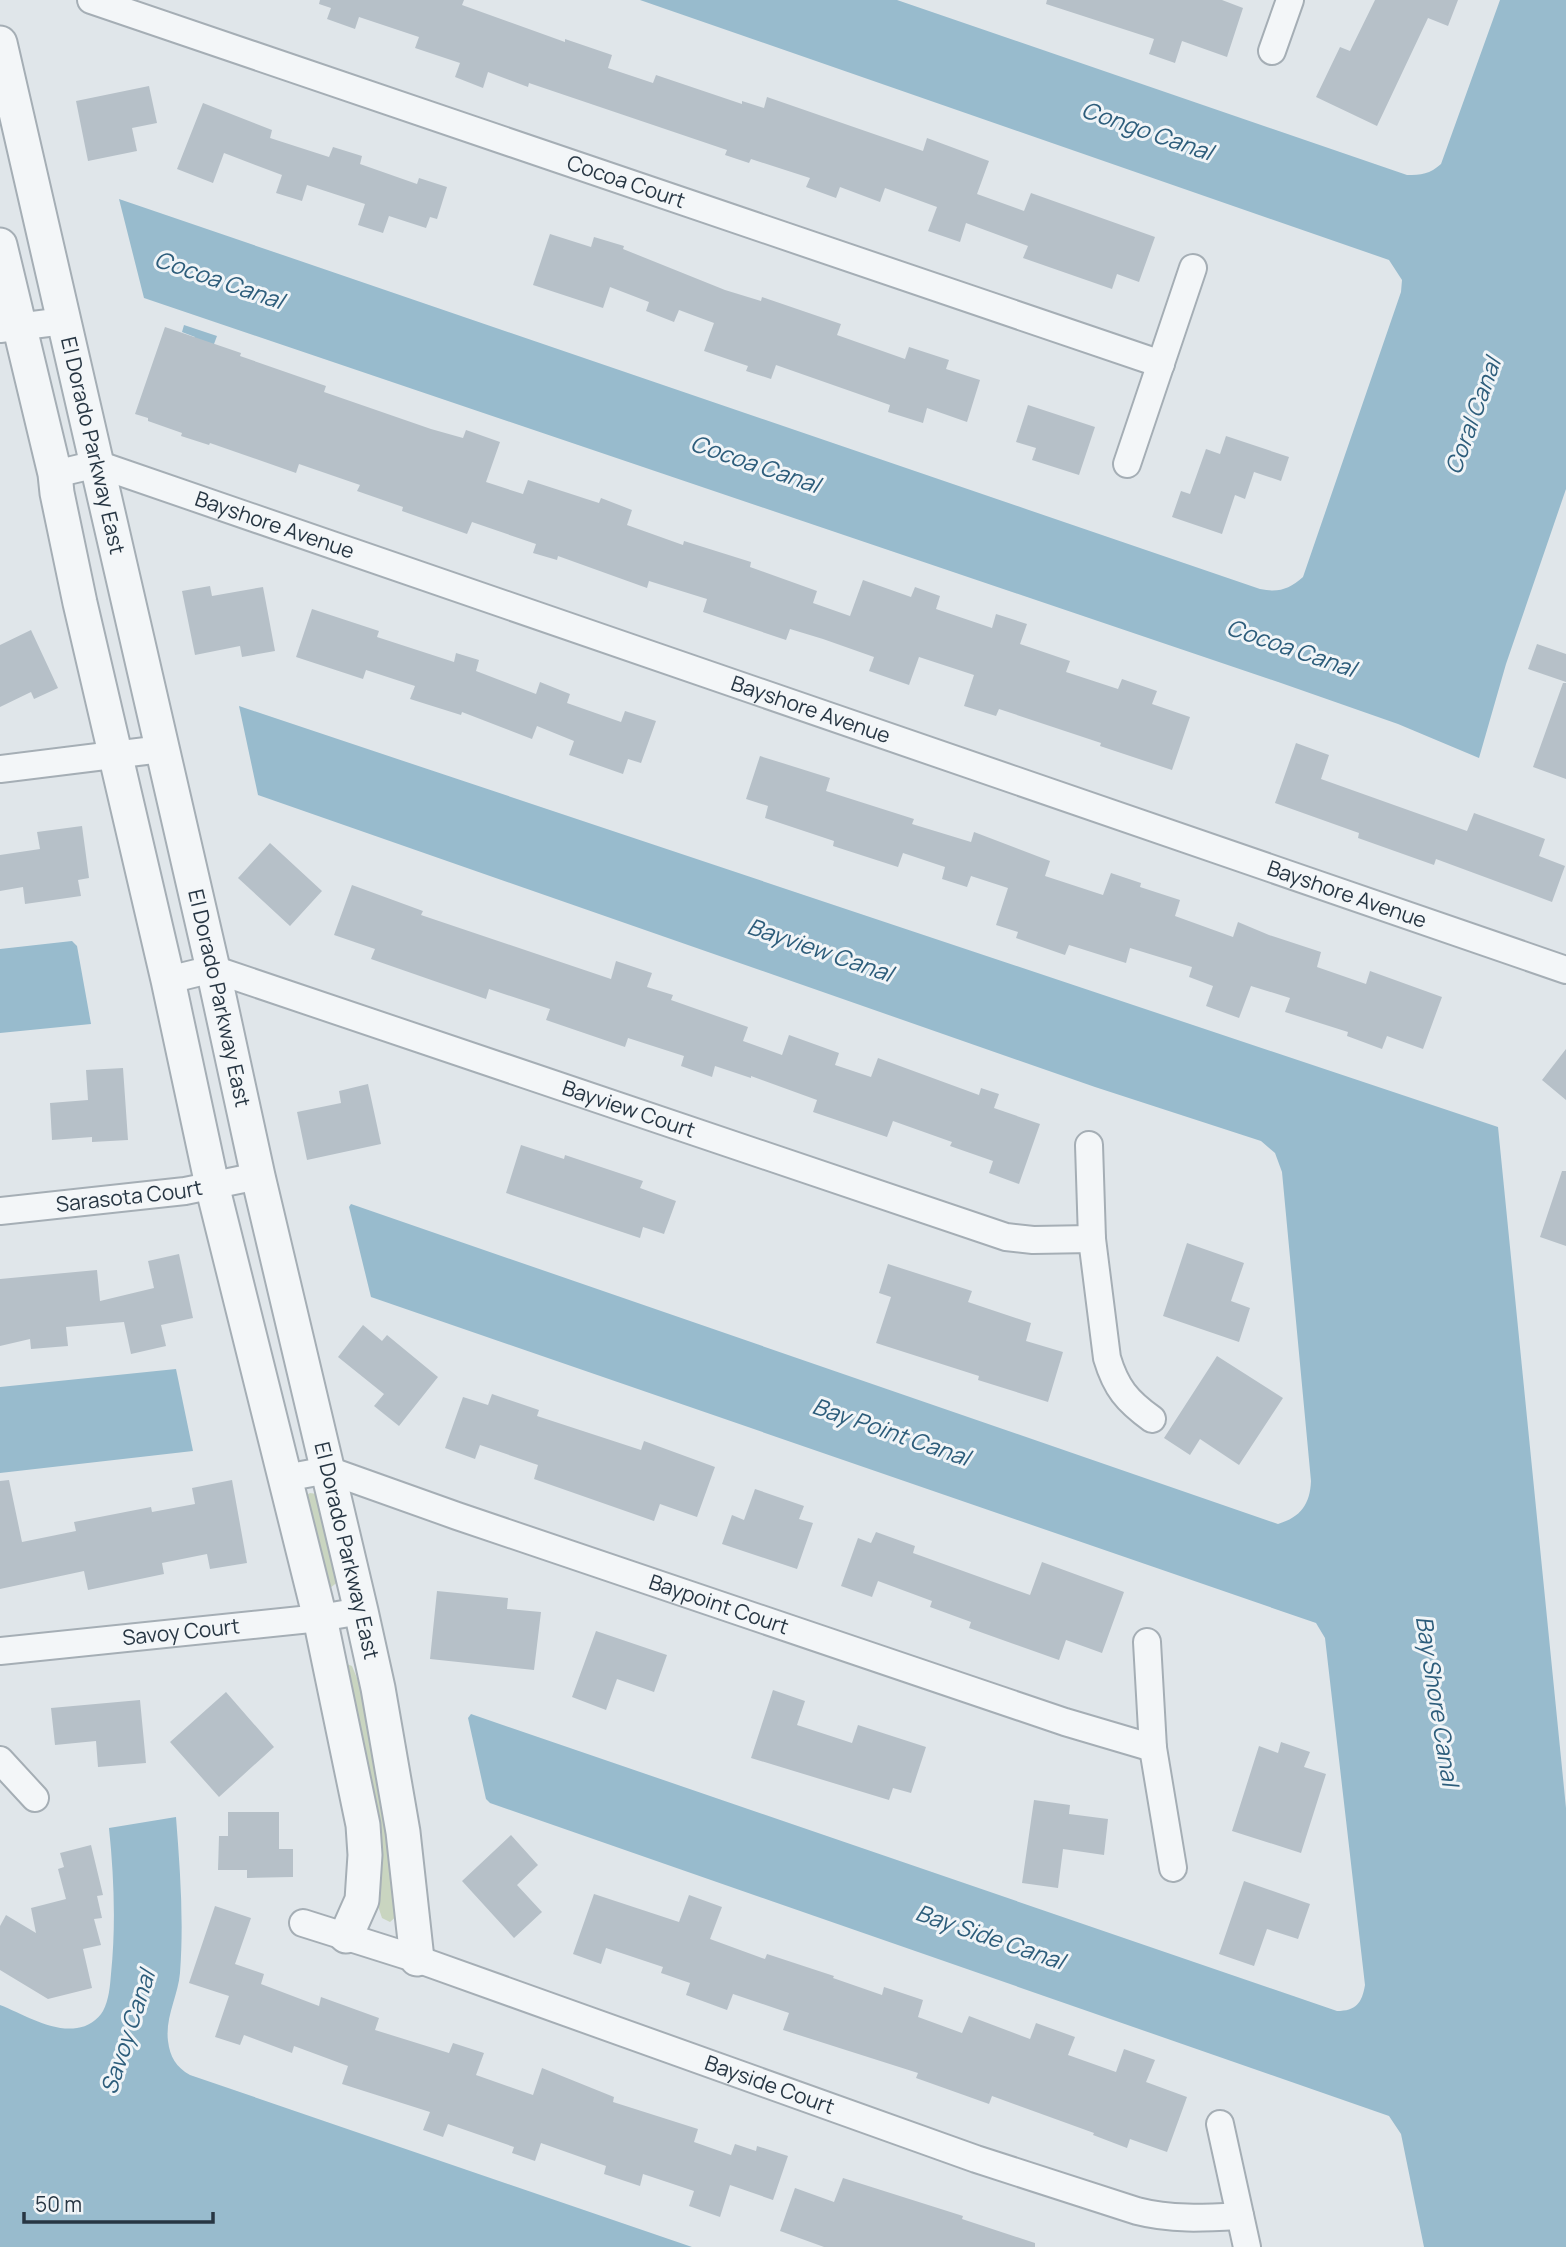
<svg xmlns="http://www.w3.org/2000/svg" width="1566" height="2247" viewBox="0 0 1566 2247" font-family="Manrope,sans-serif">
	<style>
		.green { fill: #c9d5c0 }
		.water { fill: #98bbcd }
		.building { fill: #b6c0c8 }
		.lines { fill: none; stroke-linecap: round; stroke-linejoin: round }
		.minor-casing { stroke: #a5aeb5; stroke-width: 30 }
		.tertiary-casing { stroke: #a5aeb5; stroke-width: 37 }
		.minor { stroke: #f3f6f8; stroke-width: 26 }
		.tertiary { stroke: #f3f6f8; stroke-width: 33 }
		.labels { text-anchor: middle; stroke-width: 6; stroke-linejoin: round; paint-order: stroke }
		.street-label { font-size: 21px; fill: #273643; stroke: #f0f4f7 }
		.water-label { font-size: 23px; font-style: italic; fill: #2d5d7b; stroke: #f0f4f7 }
	</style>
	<rect width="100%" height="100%" fill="#e0e6ea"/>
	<path class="green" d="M310,1493L317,1494L339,1581L330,1588L325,1586L305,1496Z
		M344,1663L352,1666L373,1717L401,1912L390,1922L382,1918L379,1909L380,1868Z"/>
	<path class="water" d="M640,0H897L1407,175C1421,175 1430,174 1441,164L1500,0H1566V489L1506,664L1479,758L1398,724L1281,683L144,298L119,199L1260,589C1279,593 1289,589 1303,577L1401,292L1402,280L1389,260Z
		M184,325L217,336L208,360L190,354L195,337L182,332Z
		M239,706L1498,1127L1566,1808V2247H1424L1401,2134L1389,2116L490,1803L486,1799L468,1718L471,1714L1337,2011C1356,2011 1362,2003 1365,1985L1325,1638L1316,1623L371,1297L349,1207L351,1204L1278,1524C1301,1517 1310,1504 1311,1481L1282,1172L1275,1153L1261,1141L1095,1087L258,795Z
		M72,941L77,946L91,1024L0,1033V949Z
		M176,1369L193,1451L0,1473V1387Z
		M176,1817C180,1869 184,1920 180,1973C178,1996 165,2017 168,2041C170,2057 176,2067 190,2075L692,2247H0V2005C23,2014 51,2032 77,2028C87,2027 98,2020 103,2011C109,2000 110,1986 111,1974C116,1925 114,1877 109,1828Z"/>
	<path class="building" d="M320,0H464L462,5L565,42V39L612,55L608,68L653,83L656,75L742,104V101L764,108L767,97L923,151L927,138L989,161L977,194L1024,211L1031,193L1155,237L1139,282L1117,274L1112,289L1023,258L1028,246L966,223L960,242L928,231L937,207L885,188L880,202L840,187L836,198L806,187L810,178L751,159L749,163L725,155L727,150L529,83L528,87L488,72L483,88L455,77L460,63L415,48L419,37L359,17L355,29L327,19L331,8L319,4Z
		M1047,0H1222L1243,8L1227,57L1182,41L1175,63L1149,54L1154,39L1046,4Z
		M1375,0H1458L1448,26L1428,18L1377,126L1316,97L1340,47L1350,51Z
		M149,86L157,123L132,128L137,151L88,161L76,101Z
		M203,103L272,130L270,138L329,157L333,147L362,156L360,164L417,184L419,178L447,187L437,219L430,217L426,228L389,216L383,233L358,225L365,204L307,185L302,201L276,193L282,175L224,153L213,183L177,169Z
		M550,234L591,247L594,237L624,246L623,249L725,290L761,301L762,297L841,324L837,335L905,359L909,347L949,360L946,369L980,380L967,422L927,408L923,423L888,412L890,405L776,365L771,379L746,371L748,366L704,351L714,323L679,310L674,322L646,311L649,302L610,287L603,308L533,285Z
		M165,327L241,353L240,356L326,386L324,392L431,429L463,438L466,430L500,442L486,482L523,494L528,480L599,503L601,498L632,510L627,525L683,545L684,541L751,562L750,567L817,591L813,603L850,616L863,580L911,597L915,587L940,596L936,609L992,628L996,614L1027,624L1020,644L1070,661L1066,672L1118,689L1122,679L1157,691L1152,704L1190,717L1172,770L1100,746L1101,743L999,709L996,716L964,706L974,675L919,657L909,685L869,671L874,657L823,639L790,629L786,640L703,612L707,599L649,581L647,588L558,556L557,560L533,553L536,544L472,522L467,534L402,511L403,507L357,491L360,485L299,464L296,473L210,443L209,445L181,436L182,433L148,421V418L135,414Z
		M1028,405L1095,427L1079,475L1032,460L1036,448L1016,442Z
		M1226,436L1289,457L1281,481L1254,472L1245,499L1235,495L1222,534L1172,517L1181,491L1190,494L1206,449L1220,454Z
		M210,586L212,596L263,587L275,651L242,657L240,646L195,655L182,591Z
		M312,609L379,631L377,637L454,662L456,653L479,660L476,671L536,694L540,682L570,694L567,703L621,722L625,711L656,721L641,763L628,759L623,774L569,755L574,741L537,726L532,739L462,712L461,715L410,699L415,686L366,670L363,679L296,657Z
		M31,630L58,688L34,699L31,692L0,707V645Z
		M1537,644L1566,654V682L1528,669Z
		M1563,683H1566V779L1533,767Z
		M1296,743L1329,755L1321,779L1467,831L1474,813L1545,839L1539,856L1565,866L1552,902L1436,859L1434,865L1358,838L1359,833L1275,803Z
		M760,756L830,778L826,791L914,819L912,824L971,842L974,832L1050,861L1045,876L1103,895L1111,873L1141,883L1140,887L1180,900L1175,916L1233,937L1238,922L1269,935L1321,952L1317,967L1366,984L1370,971L1442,997L1423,1049L1387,1036L1382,1049L1347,1036L1348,1032L1285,1012L1290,998L1251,986L1239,1018L1206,1006L1213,986L1189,977L1192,967L1130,948L1126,963L1069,945L1065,955L1016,938L1018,932L996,925L1008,888L971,876L967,887L942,879L945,867L903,853L898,867L833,846L834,841L765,818L768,806L746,799Z
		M82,826L89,878L78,880L81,896L25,904L23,887L0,891V855L40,849L37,832Z
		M270,843L322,891L290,926L238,878Z
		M352,885L423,911L421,915L611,979L616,961L652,973L647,987L673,995L671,1000L748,1027L743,1041L782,1055L789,1035L839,1053L835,1065L871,1077L878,1058L979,1095L981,1088L999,1094L994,1108L1040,1124L1019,1184L989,1173L993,1161L950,1146L952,1142L893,1121L887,1137L813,1112L817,1100L751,1076V1078L715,1066L712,1077L681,1066L684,1056L628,1038L625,1047L546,1020L550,1009L489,989L486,999L371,959L375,949L334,935Z
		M1566,1049V1100L1542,1080Z
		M123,1068L128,1140L92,1142V1137L52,1140L50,1103L88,1100L86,1070Z
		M368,1084L381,1144L307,1160L297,1112L341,1103L339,1091Z
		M521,1145L564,1159L565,1155L643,1181L640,1188L676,1201L664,1234L643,1227L640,1238L506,1193Z
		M1562,1171H1566V1246L1540,1237Z
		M1187,1243L1244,1263L1231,1301L1250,1308L1239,1342L1163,1316Z
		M179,1254L193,1318L161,1325L166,1346L131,1354L124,1322L66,1327L68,1346L31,1349L30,1339L0,1346V1279L97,1270L100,1301L154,1288L148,1261Z
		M888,1264L972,1291L968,1302L1031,1323L1026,1341L1063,1352L1048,1402L978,1380L979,1376L876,1343L891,1297L879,1293Z
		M363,1325L382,1341L387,1335L438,1377L399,1426L374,1406L384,1394L338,1357Z
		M1217,1356L1283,1398L1239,1465L1200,1439L1190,1455L1164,1438Z
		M492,1394L539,1410L537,1416L641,1450L644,1441L715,1467L697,1517L660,1504L654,1521L534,1479L538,1465L480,1445L475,1459L445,1448L463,1397L488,1405Z
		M9,1480L22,1542L76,1531L74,1522L151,1507L152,1512L195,1504L192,1488L232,1480L247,1563L210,1569L207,1554L162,1563L164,1574L88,1590L84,1571L0,1589V1481Z
		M755,1489L804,1506L799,1519L813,1523L797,1569L722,1544L732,1515L744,1520Z
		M876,1532L915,1546L913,1553L1030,1595L1042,1562L1124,1592L1102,1653L1066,1640L1059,1660L969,1628L971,1622L930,1607L932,1601L878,1581L872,1597L841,1586L858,1538L871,1543Z
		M437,1591L508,1598L507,1609L541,1612L534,1670L430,1659Z
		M596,1631L667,1655L654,1692L617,1679L606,1710L572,1697Z
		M773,1690L805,1701L797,1725L852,1743L858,1725L926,1747L911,1793L893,1788L889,1800L751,1758Z
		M226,1692L274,1747L219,1797L170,1742Z
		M140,1700L146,1763L98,1767L96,1741L55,1745L51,1708Z
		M1281,1742L1310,1752L1304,1767L1326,1774L1301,1853L1232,1831L1259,1746L1278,1753Z
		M1034,1800L1070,1805L1069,1814L1108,1819L1104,1855L1063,1849L1058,1888L1022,1883Z
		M228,1812H279V1849H293V1877L247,1878V1870H218L219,1836H228Z
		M511,1835L538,1865L517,1885L542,1912L514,1938L462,1881Z
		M91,1845L103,1895L97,1896L102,1918L94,1919L101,1945L83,1949L92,1988L48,1999L0,1970V1926L6,1915L36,1933L31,1908L66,1899L58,1869L64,1867L60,1853Z
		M1244,1881L1310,1904L1298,1939L1267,1929L1254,1966L1219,1954Z
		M594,1894L679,1922L689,1895L722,1907L710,1939L765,1959L767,1954L834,1976L833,1978L882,1995L884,1987L923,2000L918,2017L962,2033L969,2016L1030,2039L1036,2023L1075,2037L1068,2055L1116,2072L1124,2049L1155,2060L1146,2082L1187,2097L1167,2152L1130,2139L1127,2148L1093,2135L1094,2133L992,2096L989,2104L916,2078L918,2073L783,2030L789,2013L733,1994L727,2010L686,1995L690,1983L661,1973L663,1967L606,1948L601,1964L573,1954Z
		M215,1906L251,1918L235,1964L264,1974L261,1984L319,2006L321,1997L379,2018L375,2030L449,2053L453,2043L484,2053L476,2075L533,2095L542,2068L614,2097L613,2102L698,2129L694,2142L731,2155L735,2144L756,2151L757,2146L788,2156L773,2200L730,2185L720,2217L689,2206L694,2191L643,2174L640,2186L604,2174L606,2166L541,2143L535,2161L512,2153L514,2147L448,2124L443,2137L423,2130L430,2112L342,2084L348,2066L294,2046L292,2053L244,2035L240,2045L215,2037L229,1996L189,1983Z
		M843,2178L963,2216L962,2219L1035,2243V2247H824L780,2231L795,2188L834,2202Z"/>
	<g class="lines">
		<g class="minor-casing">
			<g id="minor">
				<path id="s1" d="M91,0L1161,364"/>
				<path d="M1272,51L1290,0"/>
				<path d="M0,329L64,321"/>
				<path d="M1127,464L1193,268"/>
				<path id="s2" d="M55,474L97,464L1566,970"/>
				<path d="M0,769L162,749"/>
				<path id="s3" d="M168,980L213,969L1006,1237L1033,1240L1092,1239"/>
				<path d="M1089,1145L1092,1239L1107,1358C1116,1388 1127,1401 1152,1419"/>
				<path id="s4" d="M0,1211L185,1191L258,1176"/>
				<path id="s5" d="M285,1478L328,1470L457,1516L1065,1722L1153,1748"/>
				<path d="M1147,1642L1153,1748L1173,1868"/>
				<path id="s6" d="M0,1651L320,1618L361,1611"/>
				<path d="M0,1760L35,1798"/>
				<path id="s7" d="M303,1923L417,1959L976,2159L1137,2211C1172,2220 1204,2218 1240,2216"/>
				<path d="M1220,2124L1247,2247"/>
			</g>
		</g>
		<g class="tertiary-casing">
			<g id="tertiary">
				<path id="s8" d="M0,43L213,969L258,1176L361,1611L378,1688L403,1832L417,1959"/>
				<path d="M0,245L55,474L57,493L80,603L168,980L212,1185L320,1618L363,1825L365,1855L362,1900L346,1936"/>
			</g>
		</g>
		<use href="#minor" class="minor"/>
		<use href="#tertiary" class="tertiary"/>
	</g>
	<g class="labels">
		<g class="street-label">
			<text dy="7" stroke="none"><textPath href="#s1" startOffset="565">Cocoa Court</textPath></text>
			<text dy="7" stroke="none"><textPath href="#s8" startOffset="413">El Dorado Parkway East</textPath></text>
			<text dy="7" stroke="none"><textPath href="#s2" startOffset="231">Bayshore Avenue</textPath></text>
			<text dy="7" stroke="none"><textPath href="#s2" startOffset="798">Bayshore Avenue</textPath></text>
			<text dy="7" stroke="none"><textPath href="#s2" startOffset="1365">Bayshore Avenue</textPath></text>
			<text dy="7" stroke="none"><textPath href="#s8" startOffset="980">El Dorado Parkway East</textPath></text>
			<text dy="7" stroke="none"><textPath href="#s3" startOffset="485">Bayview Court</textPath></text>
			<text dy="7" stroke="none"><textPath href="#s4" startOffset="130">Sarasota Court</textPath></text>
			<text dy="7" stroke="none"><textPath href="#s8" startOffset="1547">El Dorado Parkway East</textPath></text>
			<text dy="7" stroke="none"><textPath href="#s5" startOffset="457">Baypoint Court</textPath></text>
			<text dy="7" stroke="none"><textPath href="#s6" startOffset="182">Savoy Court</textPath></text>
			<text dy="7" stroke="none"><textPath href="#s7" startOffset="494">Bayside Court</textPath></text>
		</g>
		<g class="water-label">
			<text transform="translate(1147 131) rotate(19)" y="8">Congo Canal</text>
			<text transform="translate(219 280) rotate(19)" y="8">Cocoa Canal</text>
			<text transform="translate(1473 416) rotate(-70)" y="8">Coral Canal</text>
			<text transform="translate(755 464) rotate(19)" y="8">Cocoa Canal</text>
			<text transform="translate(1291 648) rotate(19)" y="8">Cocoa Canal</text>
			<text transform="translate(820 950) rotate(19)" y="8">Bayview Canal</text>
			<text transform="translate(891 1432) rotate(19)" y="8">Bay Point Canal</text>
			<text transform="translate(1437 1701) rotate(81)" y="8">Bay Shore Canal</text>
			<text transform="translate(990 1937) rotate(19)" y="8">Bay Side Canal</text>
			<text transform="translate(128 2032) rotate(-72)" y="8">Savoy Canal</text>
		</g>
	</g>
	<path d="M24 2212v10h189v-10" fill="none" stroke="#273643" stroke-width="3.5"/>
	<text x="35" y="2212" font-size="21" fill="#273643" stroke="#f0f4f7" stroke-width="5" paint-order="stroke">50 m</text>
</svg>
